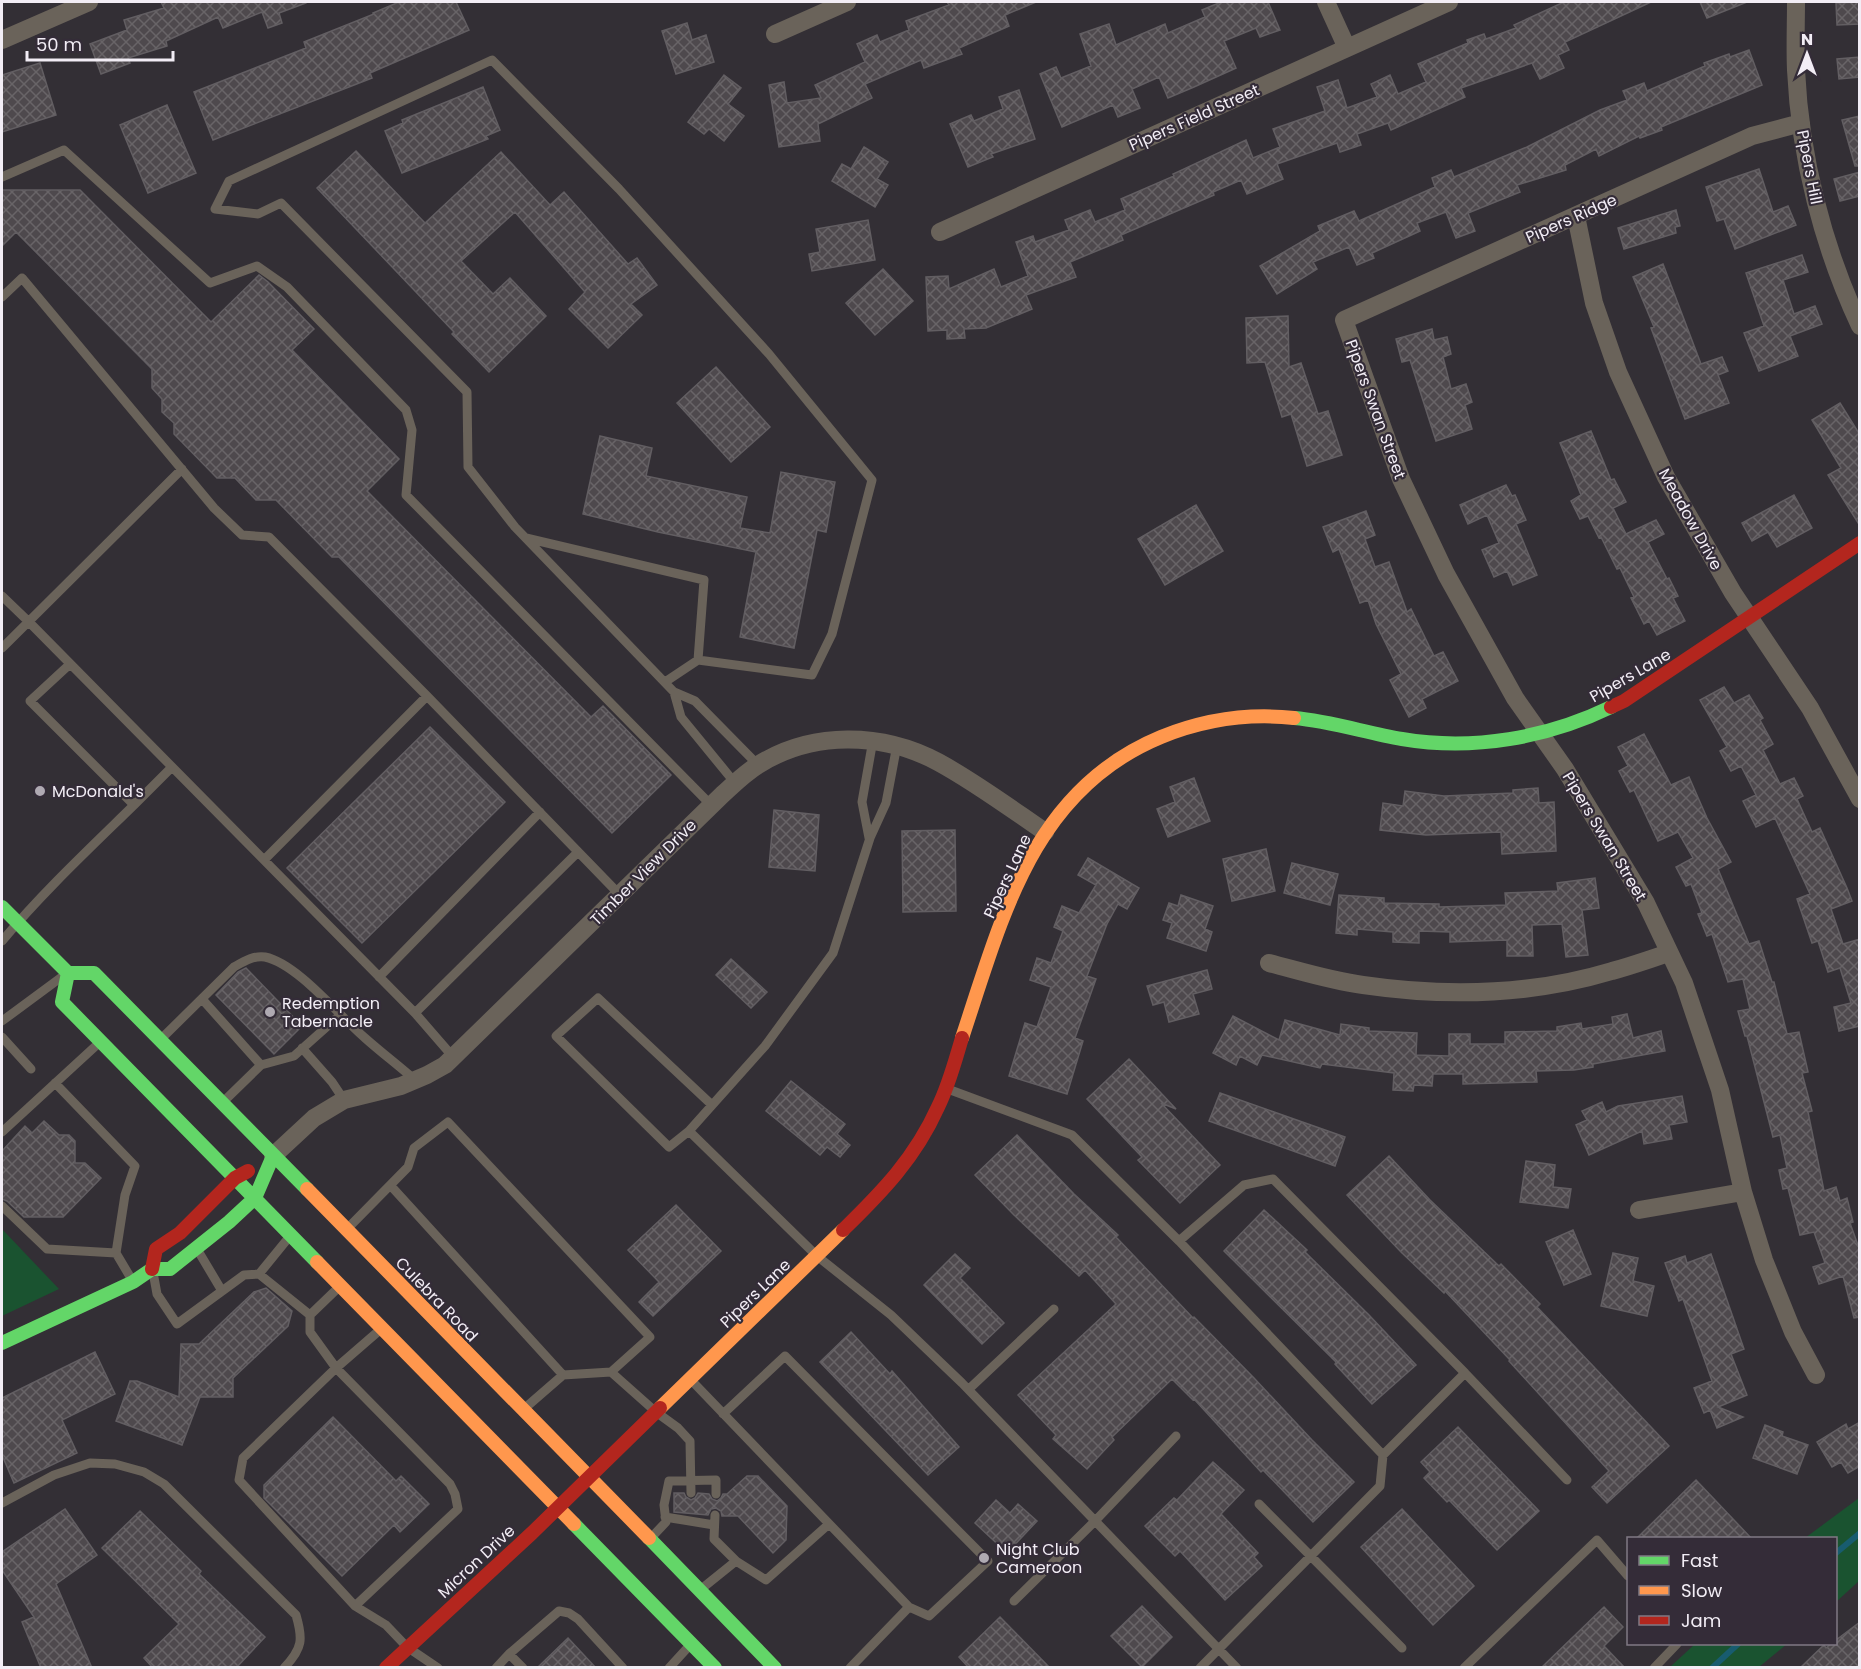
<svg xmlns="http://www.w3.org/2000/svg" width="1861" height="1669" viewBox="0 0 1861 1669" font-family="Poppins,sans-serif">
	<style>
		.green { fill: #1a5330 }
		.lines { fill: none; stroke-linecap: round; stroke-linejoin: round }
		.stream { stroke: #185c6f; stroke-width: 6 }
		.building { fill: url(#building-cross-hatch); stroke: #625e62; stroke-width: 1.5 }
		.lane { stroke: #6a635a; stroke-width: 9 }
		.street { stroke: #6a635a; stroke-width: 18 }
		.fast { stroke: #63d668; stroke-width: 14 }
		.slow { stroke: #ff974d; stroke-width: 14 }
		.jam { stroke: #b3261e; stroke-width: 14 }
		.poi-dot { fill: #afaab2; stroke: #342c38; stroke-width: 2 }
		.labels { text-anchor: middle; stroke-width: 4.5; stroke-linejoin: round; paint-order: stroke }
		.street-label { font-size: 16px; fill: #f2edf5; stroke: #342c38 }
		.poi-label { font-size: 16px; fill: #f2edf5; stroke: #342c38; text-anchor: start }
	</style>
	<defs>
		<pattern id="building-cross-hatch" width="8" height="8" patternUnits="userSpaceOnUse" patternTransform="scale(1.5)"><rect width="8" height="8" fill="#4e494d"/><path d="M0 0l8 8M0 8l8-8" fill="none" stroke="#686467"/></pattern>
	</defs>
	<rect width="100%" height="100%" fill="#332f35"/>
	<path class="green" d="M2,1229L59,1289L2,1316Z
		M1859,1498V1581L1836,1602V1538H1805Z
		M1695,1644H1787L1759,1667H1670Z"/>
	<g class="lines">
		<path class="stream" d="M1836,1553L1860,1533
			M1712,1668L1738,1644"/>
	</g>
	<path class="building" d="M161,2H306V3L279,13L282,23L268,28L262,12L223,28L218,17L166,41L167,46L128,58L130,63L101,74L90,44L127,30L124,20L164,8Z
		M399,2H456L469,30L370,73L372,78L213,140L194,92L306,48L304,42L374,14L373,13Z
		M947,2H1036L1005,15L1009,26L959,48L962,54L924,68L921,60L865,84L872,98L818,124L820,141L779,147L769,85L784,82L787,103L821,98L815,85L865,62L857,44L877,35L880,42L909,30L906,21L949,5Z
		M1221,2H1268L1280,30L1260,37L1256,28L1224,41L1236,68L1194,87L1168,98L1159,77L1132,89L1140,108L1118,117L1113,105L1062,127L1040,74L1056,67L1061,78L1091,66L1080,34L1109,24L1116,45L1165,24L1168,33L1205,17L1202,10Z
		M1564,2H1651L1565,42L1569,50L1558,55L1564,68L1540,79L1532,63L1461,88L1465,97L1391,130L1388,123L1357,134L1361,145L1340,152L1337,143L1277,164L1283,179L1247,194L1241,180L1213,192L1214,195L1121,235L1123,240L1070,262L1076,277L1026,295L1032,309L986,328L964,329L965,338L947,339V330L928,331L926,277L948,276L949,289L994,269L1001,287L1028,276L1016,242L1033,236L1035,242L1069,230L1065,220L1090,210L1095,222L1125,210L1121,199L1174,176L1173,174L1246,140L1253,158L1280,147L1273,129L1325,111L1317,87L1338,80L1347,108L1377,97L1371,84L1390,75L1398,94L1426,82L1418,64L1468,43L1467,40L1484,34L1486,39L1516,28L1514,25Z
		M1700,2H1747L1707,18Z
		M1860,2V24L1837,25L1836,3Z
		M687,23L692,40L706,35L714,62L676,74L662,31Z
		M1749,50L1762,85L1661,127L1662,130L1640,138L1639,136L1599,156L1596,149L1565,165L1566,170L1517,185L1520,192L1468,213L1475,231L1456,238L1446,212L1417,223L1420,231L1372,253L1374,258L1357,265L1349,247L1313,262L1317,269L1277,294L1260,266L1320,231L1318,226L1354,211L1359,221L1435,187L1432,178L1451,170L1454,177L1527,147L1600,110L1627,100L1623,91L1644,83L1647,91L1705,66L1704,63L1729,54L1730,57Z
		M1860,57V77L1839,79L1837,59Z
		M40,63L56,115L2,132V75Z
		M724,75L741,88L728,104L744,116L724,141L709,129L704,134L688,122Z
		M483,87L500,130L486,136L488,139L402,173L385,131L403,123L402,120Z
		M1019,90L1035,139L991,154L993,157L968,167L950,124L971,115L974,121L1003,109L999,97Z
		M167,105L196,173L148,193L120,125Z
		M1860,116V166H1855L1842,120Z
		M864,147L888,162L877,179L888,185L875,207L832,181L842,164L851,169Z
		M356,151L425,223L501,152L550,205L564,192L628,264L637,258L657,285L631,304L642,315L608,348L569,309L585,292L515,212L461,261L493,294L510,278L546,316L489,372L452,334L454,332L317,188Z
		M1759,169L1773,212L1788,206L1796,225L1735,249L1724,219L1717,221L1706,187Z
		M1860,172V196L1840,201L1834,179Z
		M2,190H80L211,322L259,275L268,282L314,329L292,350L399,459L367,491L591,717L603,706L671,775L612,833L339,557H332L276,500H256L235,478H217L174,434V423L162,412V399L152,388V369L16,232L2,246Z
		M1676,210L1680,226L1675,227L1676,233L1624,249L1618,228Z
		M868,220L875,260L812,271L809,254L820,252L816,229Z
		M1802,255L1808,272L1783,280L1794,314L1815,306L1822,324L1790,336L1798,356L1759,371L1744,333L1764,326L1746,273Z
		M1663,264L1701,364L1722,357L1728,371L1718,375L1729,403L1685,419L1651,328L1654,327L1633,277Z
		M883,269L913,301L875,335L846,303Z
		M1288,316L1289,367L1301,363L1318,414L1328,411L1342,455L1307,466L1291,414L1282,417L1265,362L1247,363L1246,318Z
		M1432,329L1434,340L1447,337L1451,354L1443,357L1451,389L1466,384L1472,402L1465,405L1472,429L1436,441L1410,360L1402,362L1396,339Z
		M716,367L770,427L731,462L677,403Z
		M1840,403L1860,435V526L1828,475L1841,468L1812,420Z
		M1591,431L1611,480L1614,479L1626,502L1613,508L1626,534L1656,520L1664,534L1648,542L1667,579L1669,578L1678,596L1673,598L1685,621L1657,635L1649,621L1644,624L1631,598L1634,597L1620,568L1617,569L1601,537L1599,538L1588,516L1580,519L1571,501L1581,495L1560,443Z
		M600,436L652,448L646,476L747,497L740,528L770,533L781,472L835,482L826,532L817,530L794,648L740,637L756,552L658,532L583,514Z
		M1506,485L1512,496L1515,495L1526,520L1516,524L1537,575L1513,585L1507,571L1494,577L1482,550L1499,543L1487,515L1468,524L1460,505Z
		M1794,495L1812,528L1777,547L1768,532L1752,541L1742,523Z
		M1196,505L1223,551L1165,585L1138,539Z
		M1366,511L1375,535L1365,539L1375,567L1389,562L1407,612L1411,609L1434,656L1443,652L1458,681L1422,699L1426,708L1409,717L1390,680L1401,674L1376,624L1368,600L1360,603L1339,549L1333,552L1323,527Z
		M1724,687L1734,703L1749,695L1763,718L1760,720L1773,744L1763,750L1780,784L1794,778L1803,796L1797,799L1812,832L1820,828L1847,888L1852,901L1831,909L1843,944L1860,939V1026L1839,1031L1834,1007L1851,1003L1840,968L1828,972L1818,941L1812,943L1797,899L1810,894L1775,818L1756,827L1743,801L1756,795L1741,766L1731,771L1720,751L1727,747L1700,700Z
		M430,727L505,802L362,943L287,868Z
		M1644,734L1671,785L1689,777L1707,818L1731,862L1718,869L1749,944L1759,941L1772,982H1774L1787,1034L1799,1032L1808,1072L1802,1073L1812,1111L1808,1112L1824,1191L1836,1187L1840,1201L1847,1198L1853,1222L1850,1223L1860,1251V1317L1854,1318L1843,1276L1819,1284L1813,1267L1825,1263L1814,1232L1800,1235L1788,1188L1783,1189L1779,1170L1787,1168L1780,1135L1773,1137L1747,1036H1745L1738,1011L1750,1009L1743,979L1728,982L1712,934L1707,936L1698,914L1702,913L1691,884L1686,886L1676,867L1693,858L1678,832L1658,841L1634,790L1630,792L1619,771L1628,766L1618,747Z
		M1194,778L1210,821L1168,837L1157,809L1175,802L1170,787Z
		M1538,788L1539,803L1554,802L1556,851L1502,854L1501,832L1426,835L1380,830L1383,803L1403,806L1405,791L1444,796L1513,793V790Z
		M774,810L819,815L815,871L769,867Z
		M955,830L956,911L903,912L902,831Z
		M1266,849L1275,891L1232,901L1223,859Z
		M1088,858L1139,888L1127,909L1118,904L1107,924L1087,976L1096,979L1075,1038L1083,1041L1067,1094L1009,1076L1025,1023L1037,1027L1051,987L1030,980L1037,958L1051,963L1063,931L1054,927L1062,906L1079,913L1096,885L1078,875Z
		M1292,863L1338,874L1330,905L1284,893Z
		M1595,878L1599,908L1582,910L1588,955L1566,957L1562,924L1532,925L1533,956H1507V940L1450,942V932L1419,931V943L1393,942V932L1357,929V935L1336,933L1339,895L1384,898V903L1439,904V907L1506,905L1505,893L1558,891L1557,883Z
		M1181,895L1213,906L1205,929L1212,932L1206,951L1167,938L1172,923L1163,920L1169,903L1178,906Z
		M731,959L767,992L751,1008L716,975Z
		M246,968L302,1026L274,1054L216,995L238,972Z
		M1207,970L1212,989L1193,994L1199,1014L1169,1022L1164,1002L1153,1005L1147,986Z
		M1627,1014L1633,1038L1661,1031L1665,1051L1593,1064V1067L1574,1070L1536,1071L1537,1082L1463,1084V1074H1433L1432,1086L1414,1085L1413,1091L1393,1090L1394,1073L1322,1064L1320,1068L1262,1055L1257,1065L1240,1056L1236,1065L1213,1053L1233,1016L1279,1040L1285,1020L1340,1035L1341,1024L1369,1028V1031L1417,1033L1416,1055L1449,1056V1034H1470V1044H1505V1032L1557,1031V1027L1581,1023L1582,1029L1613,1024L1612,1017Z
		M1129,1059L1176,1109L1161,1103L1220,1165L1180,1203L1138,1160L1142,1157L1087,1099Z
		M791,1081L845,1124L837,1134L850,1145L840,1157L827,1147L820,1155L766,1111Z
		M1220,1093L1345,1137L1335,1166L1209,1121Z
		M1682,1096L1687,1122L1669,1125L1672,1139L1644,1144L1642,1131L1589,1155L1576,1125L1587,1120L1582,1111L1602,1102L1606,1112L1618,1106Z
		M44,1121L59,1135H69L75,1141V1163H85L101,1178L63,1217H24L7,1201L2,1199V1151L25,1126L32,1133Z
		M1017,1135L1074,1194L1118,1235L1116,1237L1193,1318L1194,1317L1254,1378L1312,1440L1354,1482L1313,1522L1263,1470L1261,1472L1194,1399L1193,1400L1172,1379L1112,1437L1114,1440L1087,1469L1053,1439L1056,1435L1018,1395L1116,1304L1085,1270L1079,1276L1014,1215L975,1175Z
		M1389,1156L1430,1200L1499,1266L1501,1264L1540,1304L1537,1307L1669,1446L1607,1503L1592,1487L1609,1471L1509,1361L1510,1360L1445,1291L1444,1293L1401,1252L1347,1195Z
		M1526,1161L1555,1165L1553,1187L1571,1189L1568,1208L1520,1202Z
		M676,1205L721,1251L653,1316L639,1302L659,1282L628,1250Z
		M1264,1210L1307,1250L1305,1252L1369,1315L1416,1365L1372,1404L1335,1364L1336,1362L1224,1251Z
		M1573,1230L1591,1274L1564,1285L1546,1242Z
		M1613,1253L1638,1258L1633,1281L1654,1286L1647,1316L1601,1306Z
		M955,1254L970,1268L960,1278L1004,1323L982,1344L924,1285Z
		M1711,1254L1744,1349L1731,1354L1747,1395L1718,1407L1743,1417L1717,1428L1710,1410L1704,1413L1694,1388L1712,1381L1683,1299L1679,1301L1665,1263L1685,1256L1687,1263Z
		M266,1288L292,1311L288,1326L233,1378V1397H200L182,1445L116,1421L130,1381H137L179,1397L181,1344H199L254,1292Z
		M851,1332L890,1374L892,1371L959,1447L928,1475L820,1362Z
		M95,1352L115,1394L62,1420L77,1453L14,1483L2,1455V1398Z
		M333,1417L396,1481L401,1476L429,1504L400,1532L394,1525L342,1576L264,1498V1485Z
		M1860,1422V1466L1848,1473L1841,1462L1832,1467L1817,1442L1846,1424L1848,1429Z
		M1765,1425L1783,1432L1782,1436L1808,1445L1797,1474L1753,1458Z
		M1458,1427L1539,1511L1497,1550L1449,1500L1447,1502L1424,1478L1430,1472L1421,1462Z
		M1213,1462L1244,1490L1221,1514L1258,1553L1254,1557L1262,1566L1225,1600L1180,1551L1175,1556L1145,1526L1174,1498L1177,1500Z
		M747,1476H758L787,1506L786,1540L773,1553L738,1516H722L721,1511L716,1508L711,1509L708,1515L674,1512V1493H684L686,1497L691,1500L695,1498L698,1493L709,1494L712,1499L717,1501L721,1498L723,1494H727Z
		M1696,1480L1752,1539H1636Z
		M996,1500L1010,1513L1018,1504L1037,1521L1007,1553L975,1523Z
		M65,1509L97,1555L56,1584L92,1668H41L22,1622L34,1617L2,1570V1552Z
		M1402,1509L1474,1586L1433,1625L1361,1547Z
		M140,1511L201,1571L199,1574L265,1637L236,1668H153L144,1658L179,1624L102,1548Z
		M1142,1606L1172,1637L1142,1667L1111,1636Z
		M1604,1607L1623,1627L1604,1646L1625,1668H1541Z
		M1000,1617L1050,1668H969L959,1657Z
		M1860,1622V1668H1800L1824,1645L1826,1648L1831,1644H1836V1640Z
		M568,1638L596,1668H537Z"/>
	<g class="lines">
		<path class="lane" d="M2,177L64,150L210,283L257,266L287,287L406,410L412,430L406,495L711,805
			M2,297L22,278L214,508L242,535L269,537L427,696L620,895
			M526,538L704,580L698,660
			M2,596L29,622L415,1013
			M2,648L182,469
			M665,682L698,660L812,675L832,634L872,480L769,354L619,189L492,60L229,181L215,209L258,214L281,203L467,392L468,467L515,527L674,692L695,701L758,765
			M674,692L681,717L735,783
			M134,805L172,767
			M869,838L862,802L873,740
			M264,860L427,696
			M2,941C42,893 89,849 134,805L30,701L70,664
			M379,977L540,812
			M202,999L261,1065
			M2,1021L63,976
			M2,1037L31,1069
			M161,1039L234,967C243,962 254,955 265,957C298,964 339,1016 365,1038C382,1053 399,1066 415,1080
			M302,1048L332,1082L344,1100
			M454,1058L415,1013L578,852
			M55,1083L135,1166L125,1195L116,1253
			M945,1088L1072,1135L1179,1241L1244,1185L1273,1179L1465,1373L1383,1455L1380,1486L1200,1668
			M222,1103L261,1065L294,1056L340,1015
			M712,1105L598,998L556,1036L669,1147L689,1131L765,1046L833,953L870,838L886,803L897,745
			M689,1131L817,1256L891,1315L962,1383L1237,1668
			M2,1132L100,1042
			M391,1186L563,1375L525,1408
			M2,1206L47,1249L116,1253L132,1280
			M347,1229L408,1167L414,1148L448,1122L650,1337L611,1372L656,1412L678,1428L690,1441L691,1493
			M1179,1241L1383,1455
			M197,1249L222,1291
			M153,1272L157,1294L177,1324L244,1275L259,1274L310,1315
			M259,1274L290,1236
			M339,1287L310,1315V1332L336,1368L450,1484L455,1494L458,1509L355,1606
			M381,1329L336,1368L243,1458L239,1480L355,1606L386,1625L407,1647L438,1668
			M1465,1373L1567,1480
			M563,1375L611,1372
			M691,1380L909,1607L850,1668
			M969,1389L1054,1309
			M723,1414L785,1356L988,1561L929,1616L909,1607
			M2,1503L54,1475L90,1463L115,1464L144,1472L164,1484L296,1615C303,1639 303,1648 284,1668
			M1259,1504L1402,1648
			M715,1515L714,1539L736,1561
			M665,1517L714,1525
			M650,1539L666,1522L664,1505L669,1481L716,1480V1494
			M700,1590L736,1561L766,1580L829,1524
			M1014,1601L1095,1521L1176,1436
			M509,1654L559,1611L569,1613L578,1619L623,1668
			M496,1668L509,1654L523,1668
			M669,1668L690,1645
			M1464,1668L1597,1540L1628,1576
			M1654,1668L1677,1644"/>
		<path class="street" d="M1326,2L1347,48
			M1796,2C1796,24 1795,47 1796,70C1800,157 1823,247 1860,326
			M775,34L847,2
			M2,40L89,2
			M1801,123L1752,136L1344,320L1401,479L1446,574L1515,698L1565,769L1646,903L1684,983L1720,1090L1743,1192L1764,1260L1793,1332L1816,1375
			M1576,216L1594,303L1618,372L1666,477L1733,593L1810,708L1860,799
			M940,232L1449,2
			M1269,963C1300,971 1332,981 1363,985C1445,997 1532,995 1612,971C1631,966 1650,959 1669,953
			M273,1156L314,1118L344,1100L401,1086L427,1075L445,1065L723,794C734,784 745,773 758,765C812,731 882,732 938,762C975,782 1010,808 1045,832
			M1639,1210L1743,1192"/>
		<path class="fast" d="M1294,718C1331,721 1366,733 1402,739C1473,751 1547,738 1611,707
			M2,907L68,973H94L307,1189
			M68,973L62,1002L317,1262
			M2,1343L133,1282L152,1269H170L229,1222L255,1198L273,1156
			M574,1524L715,1668
			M649,1538L775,1668"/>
		<path class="slow" d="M962,1038C1002,918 1032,790 1161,737C1203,720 1249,713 1294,718
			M307,1189L649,1538
			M317,1262L574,1524
			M660,1408L843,1230"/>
		<path class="jam" d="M1611,707L1624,701L1860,543
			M843,1230C883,1191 915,1158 938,1107C949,1085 955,1061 962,1038
			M152,1269L156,1249L180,1233L235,1178L248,1171
			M386,1668L532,1533L660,1408"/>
	</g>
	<g class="poi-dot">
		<circle cx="40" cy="791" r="6"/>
		<circle cx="270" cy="1012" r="6"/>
		<circle cx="984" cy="1558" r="6"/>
	</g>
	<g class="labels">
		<g class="street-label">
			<text transform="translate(1194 117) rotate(-24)" y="6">Pipers Field Street</text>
			<text transform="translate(1810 167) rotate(79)" y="6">Pipers Hill</text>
			<text transform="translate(1571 218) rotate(-24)" y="6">Pipers Ridge</text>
			<text transform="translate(1376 409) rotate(70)" y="6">Pipers Swan Street</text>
			<text transform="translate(1691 519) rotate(61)" y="6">Meadow Drive</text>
			<text transform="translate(1630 675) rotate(-30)" y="6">Pipers Lane</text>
			<text transform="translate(1605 836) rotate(59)" y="6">Pipers Swan Street</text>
			<text transform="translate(643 872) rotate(-45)" y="6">Timber View Drive</text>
			<text transform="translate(1007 876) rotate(-65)" y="6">Pipers Lane</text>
			<text transform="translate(755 1293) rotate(-44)" y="6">Pipers Lane</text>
			<text transform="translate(437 1299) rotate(46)" y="6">Culebra Road</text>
			<text transform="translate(476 1561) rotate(-43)" y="6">Micron Drive</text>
		</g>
		<g class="poi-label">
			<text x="52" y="797">McDonald's</text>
			<text x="282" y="1009">Redemption<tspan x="282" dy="18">Tabernacle</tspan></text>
			<text x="996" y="1555">Night Club<tspan x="996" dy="18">Cameroon</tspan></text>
		</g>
	</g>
	<rect width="1861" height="1669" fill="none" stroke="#f2edf5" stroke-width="6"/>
	<rect x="1627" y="1537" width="210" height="108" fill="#342c38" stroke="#807984" stroke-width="1.5"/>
	<rect x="1639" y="1556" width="30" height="9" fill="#63d668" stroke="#807984" stroke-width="1.5"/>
	<text x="1681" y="1567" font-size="18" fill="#f2edf5">Fast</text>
	<rect x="1639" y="1586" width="30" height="9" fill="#ff974d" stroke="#807984" stroke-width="1.5"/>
	<text x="1681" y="1597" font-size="18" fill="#f2edf5">Slow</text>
	<rect x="1639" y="1616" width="30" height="9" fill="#b3261e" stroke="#807984" stroke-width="1.5"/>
	<text x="1681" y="1627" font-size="18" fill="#f2edf5">Jam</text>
	<g transform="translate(1807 54)" stroke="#342c38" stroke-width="4.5" paint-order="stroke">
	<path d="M0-4.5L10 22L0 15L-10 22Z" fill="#f2edf5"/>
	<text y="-9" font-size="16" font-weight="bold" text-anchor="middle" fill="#f2edf5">N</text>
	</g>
	<path d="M27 51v9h146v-9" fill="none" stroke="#f2edf5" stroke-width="3"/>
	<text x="36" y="51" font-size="18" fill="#f2edf5" stroke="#342c38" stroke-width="4.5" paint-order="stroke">50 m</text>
</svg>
